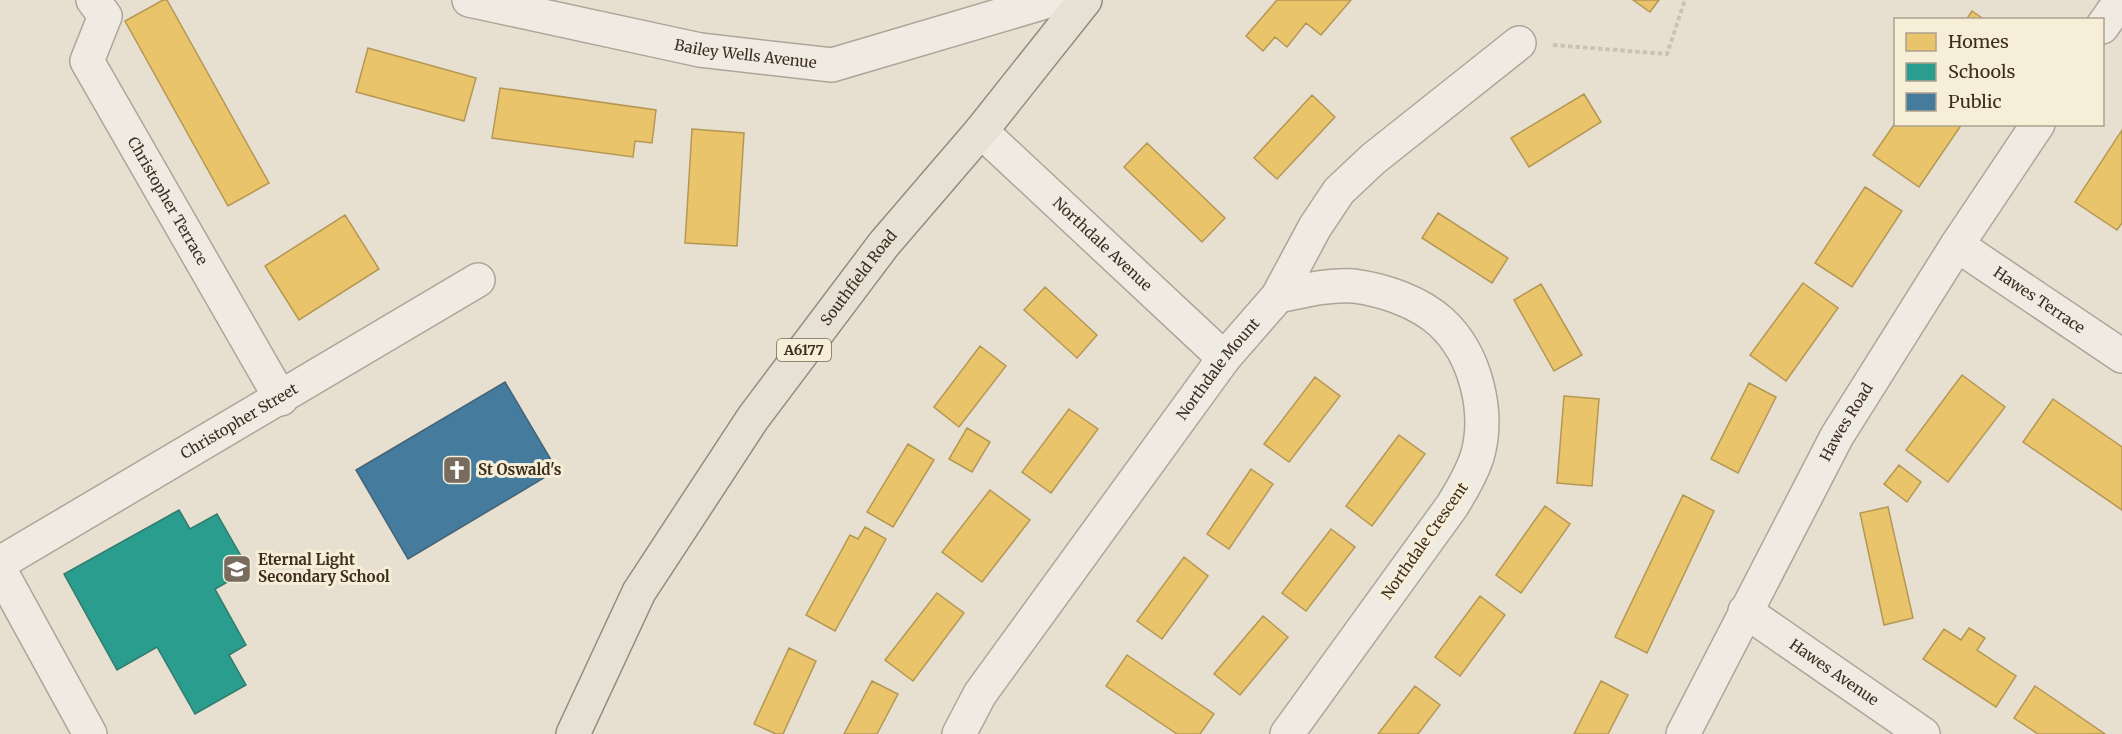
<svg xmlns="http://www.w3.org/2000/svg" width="2122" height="734" viewBox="0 0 2122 734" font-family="Merriweather,serif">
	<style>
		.homes { fill: #e9c46a; stroke: #b59754; stroke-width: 1.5 }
		.schools { fill: #2a9d8f; stroke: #307c6e; stroke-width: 1.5 }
		.public { fill: #457b9d; stroke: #436478; stroke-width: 1.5 }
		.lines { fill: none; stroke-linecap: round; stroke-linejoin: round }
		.minor-casing { stroke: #ada599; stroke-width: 36 }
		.major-casing { stroke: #928b80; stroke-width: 36 }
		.path { stroke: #c8c2b9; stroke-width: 4; stroke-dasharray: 4.5 3; stroke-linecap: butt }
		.minor { stroke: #efebe3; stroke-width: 33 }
		.major { stroke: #e6e1d4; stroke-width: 33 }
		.labels { text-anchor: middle; stroke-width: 6; stroke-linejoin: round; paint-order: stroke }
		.shield { fill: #f7eed8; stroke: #756857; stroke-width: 1.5 }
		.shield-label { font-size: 14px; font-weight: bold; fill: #3d2e20 }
		.street-label { font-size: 15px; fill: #3d2e20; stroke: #f7eed8 }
		.poi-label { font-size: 15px; font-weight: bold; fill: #3d2e20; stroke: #f7eed8; text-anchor: start }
	</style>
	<rect width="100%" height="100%" fill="#e7e0d1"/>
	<path class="homes" d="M163,0H167L269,183L228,206L125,21Z
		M1277,0H1351L1321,35L1306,23L1287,47L1275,37L1263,51L1246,36Z
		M1633,0H1659L1650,12Z
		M1972,11L1985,20H1966Z
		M368,48L476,78L464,121L356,92Z
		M500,88L656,110L652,143L635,141L633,157L492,138Z
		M1584,94L1601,122L1529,167L1511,138Z
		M1312,95L1335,117L1277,179L1254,158Z
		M1896,122V124H1962L1919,187L1873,155Z
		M692,129L744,133L737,246L685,243Z
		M2122,130V223L2117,230L2075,202Z
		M1147,143L1225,218L1202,242L1124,167Z
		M1865,187L1902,211L1852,287L1815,263Z
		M1438,213L1508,258L1492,283L1422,238Z
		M345,215L379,269L299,320L265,266Z
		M1803,283L1838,308L1786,381L1750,355Z
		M1541,284L1582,355L1554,371L1514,300Z
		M1045,287L1097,335L1077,358L1024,310Z
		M980,346L1006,366L959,427L934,407Z
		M1962,375L2005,407L1948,482L1906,450Z
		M1315,377L1340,396L1289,462L1264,444Z
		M1749,383L1776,397L1738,473L1711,459Z
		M1564,396L1599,399L1592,486L1557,483Z
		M2053,399L2122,447V510L2023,442Z
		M1069,409L1098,429L1051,493L1022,472Z
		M967,428L990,442L972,472L949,459Z
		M1399,435L1425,454L1372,526L1346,506Z
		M908,444L934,460L893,527L867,512Z
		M1899,465L1921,482L1907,502L1884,484Z
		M1251,469L1273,484L1229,549L1207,534Z
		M990,490L1030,520L982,582L942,552Z
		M1683,495L1714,511L1647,653L1615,637Z
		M1545,506L1570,524L1521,593L1496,575Z
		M1888,507L1913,618L1884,625L1860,513Z
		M865,527L886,539L835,631L806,615L850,535L858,539Z
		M1331,529L1355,547L1306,611L1282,593Z
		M1184,557L1208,576L1162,639L1137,621Z
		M937,593L964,613L913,681L885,660Z
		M1480,596L1505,615L1460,676L1435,657Z
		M1263,616L1288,637L1240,695L1214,674Z
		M1969,628L1985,638L1977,650L2016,676L1996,707L1923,659L1944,629L1961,640Z
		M789,648L816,661L783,734H776L754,724Z
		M1127,655L1214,714L1200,734H1177L1106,686Z
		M872,681L898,694L877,734H844Z
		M1601,681L1628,695L1608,734H1574Z
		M1415,686L1440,705L1418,734H1378Z
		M2035,686L2105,734H2038L2014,718Z"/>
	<path class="schools" d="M179,510L190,529L217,514L249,570L215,589L246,645L229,655L246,685L195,714L157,647L117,670L64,574Z"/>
	<path class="public" d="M505,382L557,470L408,559L356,470Z"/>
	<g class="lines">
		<g class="minor-casing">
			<g id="minor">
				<path id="s1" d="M93,0L105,16L87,61L281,399"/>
				<path id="s2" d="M469,0L700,50L832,65L1052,0"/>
				<path d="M2102,27L2121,0"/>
				<path id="s3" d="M981,131L1224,358"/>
				<path id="s4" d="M1957,245L2122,356"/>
				<path d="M1278,296C1303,291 1328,284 1354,286C1384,290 1419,302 1441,322C1476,354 1490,413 1477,457C1471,475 1462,490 1452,506L1287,734"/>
				<path id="s5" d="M0,563L478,280"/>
				<path d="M0,570L90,734"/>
				<path id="s6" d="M1745,611L1923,734"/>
				<path id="s7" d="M959,734L980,694L1224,358L1278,296L1315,227L1339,191L1373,159L1519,43"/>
				<path id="s8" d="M1683,734L1837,436L1957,245L2038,124"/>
			</g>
		</g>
		<g class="major-casing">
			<g id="major">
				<path id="s9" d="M573,734L639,592L753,418L884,244L981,131L1085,0"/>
			</g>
		</g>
		<path class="path" d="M1553,45L1667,54L1685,0"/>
		<use href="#minor" class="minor"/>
		<use href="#major" class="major"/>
	</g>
	<defs>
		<g id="church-square" transform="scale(1.5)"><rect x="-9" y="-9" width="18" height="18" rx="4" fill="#786c5e" stroke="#f7eed8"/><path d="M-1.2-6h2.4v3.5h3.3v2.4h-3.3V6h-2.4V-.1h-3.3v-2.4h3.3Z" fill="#fff"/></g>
		<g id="school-square" transform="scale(1.5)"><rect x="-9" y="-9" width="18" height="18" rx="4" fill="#786c5e" stroke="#f7eed8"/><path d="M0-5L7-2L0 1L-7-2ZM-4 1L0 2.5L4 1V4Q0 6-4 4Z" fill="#fff"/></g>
	</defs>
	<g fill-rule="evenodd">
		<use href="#church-square" x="457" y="470"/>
		<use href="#school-square" x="237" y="569"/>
	</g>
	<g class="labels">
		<rect class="shield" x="777" y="339" width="54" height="22" rx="4.5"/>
		<g class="shield-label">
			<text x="804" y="355">A6177</text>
		</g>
		<g class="street-label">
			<text dy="5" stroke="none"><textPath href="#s2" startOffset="282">Bailey Wells Avenue</textPath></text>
			<text dy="5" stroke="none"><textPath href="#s1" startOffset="230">Christopher Terrace</textPath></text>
			<text dy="5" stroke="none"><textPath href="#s3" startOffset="166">Northdale Avenue</textPath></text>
			<text dy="5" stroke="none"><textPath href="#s9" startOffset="540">Southfield Road</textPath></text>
			<text dy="5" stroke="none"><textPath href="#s4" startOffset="99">Hawes Terrace</textPath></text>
			<text dy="5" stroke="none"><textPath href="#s7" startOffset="448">Northdale Mount</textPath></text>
			<text dy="5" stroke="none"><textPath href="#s8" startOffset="352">Hawes Road</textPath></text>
			<text dy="5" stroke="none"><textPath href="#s5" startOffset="278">Christopher Street</textPath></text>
			<text transform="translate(1425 541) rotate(-55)" y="5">Northdale Crescent</text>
			<text dy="5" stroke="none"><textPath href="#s6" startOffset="108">Hawes Avenue</textPath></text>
		</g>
		<g class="poi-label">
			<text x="478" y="475">St Oswald's</text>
			<text x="258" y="565">Eternal Light<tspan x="258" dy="17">Secondary School</tspan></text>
		</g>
	</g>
	<rect x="1894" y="18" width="210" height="108" fill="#f7eed8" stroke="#ada18e" stroke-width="1.5"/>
	<rect x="1906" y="33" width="30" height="18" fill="#e9c46a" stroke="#ada18e" stroke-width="1.5"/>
	<text x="1948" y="48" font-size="18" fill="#3d2e20">Homes</text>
	<rect x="1906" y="63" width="30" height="18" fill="#2a9d8f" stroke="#ada18e" stroke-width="1.5"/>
	<text x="1948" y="78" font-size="18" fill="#3d2e20">Schools</text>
	<rect x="1906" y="93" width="30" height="18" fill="#457b9d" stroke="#ada18e" stroke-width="1.5"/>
	<text x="1948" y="108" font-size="18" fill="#3d2e20">Public</text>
</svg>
